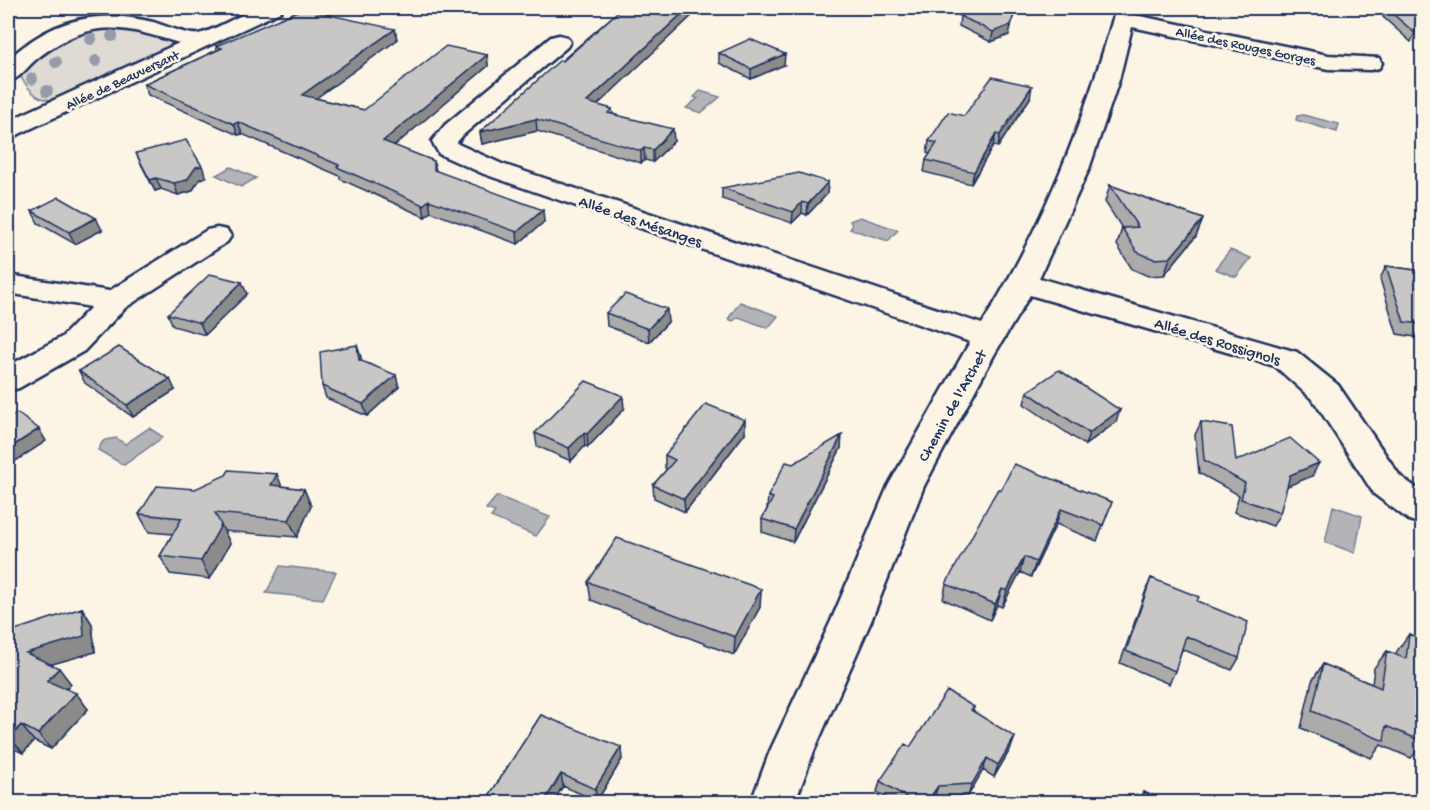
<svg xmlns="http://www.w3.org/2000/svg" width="1430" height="810" viewBox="0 0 1430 810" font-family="'Gochi Hand',sans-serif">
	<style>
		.green { fill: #dfdbd4; stroke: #7d8599; stroke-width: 1.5 }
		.water { fill: #b2b4b8; stroke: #767f94; stroke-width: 1.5 }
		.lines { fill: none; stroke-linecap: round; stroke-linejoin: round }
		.street-casing { stroke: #1b2f5e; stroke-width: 5 }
		.street { fill: #fcf5e5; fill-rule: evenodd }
		.tree { fill: #969ba8 }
		.wall { fill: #acabaa; stroke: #1b2f5e; stroke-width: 1.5 }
		.shaded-wall { fill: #8c8b8b; stroke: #1b2f5e; stroke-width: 1.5 }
		.building { fill: #c8c7c6; stroke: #1b2f5e; stroke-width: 1.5 }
		.labels { text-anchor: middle; stroke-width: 5; stroke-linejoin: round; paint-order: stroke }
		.far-street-label { font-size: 14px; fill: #1b2f5e; stroke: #fcf5e5 }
		.street-label { font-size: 16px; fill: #1b2f5e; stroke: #fcf5e5 }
	</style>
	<rect width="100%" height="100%" fill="#fcf5e5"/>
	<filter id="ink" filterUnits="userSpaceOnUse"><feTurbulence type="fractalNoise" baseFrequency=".0167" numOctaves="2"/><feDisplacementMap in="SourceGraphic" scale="12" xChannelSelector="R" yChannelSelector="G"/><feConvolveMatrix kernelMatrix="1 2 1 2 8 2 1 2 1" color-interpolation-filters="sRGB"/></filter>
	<g filter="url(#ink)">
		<path class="green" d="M115,25L168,39L173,46L166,53L66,99C40,103 32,96 19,74L28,62L84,28Z"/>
		<path class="water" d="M700,91L720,97L701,113L686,108L698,98L694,97Z
			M1303,115L1339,124L1337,132L1296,120L1297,116Z
			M231,167L256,178L241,187L216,175Z
			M860,217L898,230L888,241L850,229L852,226L850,221Z
			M1230,250L1251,258L1236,277L1215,269Z
			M740,302L778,316L768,328L739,317L733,321L728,319Z
			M149,428L163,437L124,465L98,450C105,437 102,441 116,438L125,444Z
			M497,496L550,517L536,536L491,517L495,512L486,509Z
			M1333,506L1362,516L1355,553L1325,542Z
			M280,566L336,572L323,599L266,593Z"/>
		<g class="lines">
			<g class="street-casing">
				<path id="street" d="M257,8H283L280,12L17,135L8,137V121L179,43C120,25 91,18 39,57C28,65 20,79 8,82V60C49,20 98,8 153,22C163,25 189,36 198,34C209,33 244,13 257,8Z
					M1116,8H1136L1135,15L1328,55L1379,58L1382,63L1379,68L1371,70L1328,69L1132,27L1119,80L1089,169L1039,278L1297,352L1338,385L1400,476L1422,492V524L1409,520L1374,494L1314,401L1275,366L1030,295L994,355L924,486L871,621L814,751L795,802H751L770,751L831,621L888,486L970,342L484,174L439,154L432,141L445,125L551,37L559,35L567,37L570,42L567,47L463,135L457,142L458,144L502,164L982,324C1045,223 1084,122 1116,8Z
					M217,228L227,230L231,236L227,242L125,308L84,351L19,388L8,391V366L62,337L91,307L8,293V275L109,291L207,230Z"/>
			</g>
			<use href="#street" class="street"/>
		</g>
		<g class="tree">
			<circle cx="112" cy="36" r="6"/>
			<circle cx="91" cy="39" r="6"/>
			<circle cx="96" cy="61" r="6"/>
			<circle cx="56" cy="62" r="6"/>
			<circle cx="32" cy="79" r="6"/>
			<circle cx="47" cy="91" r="6"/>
		</g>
		<path class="wall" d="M622,8H700L597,105L612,109L613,114L674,141L653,162L645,160L641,163L537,131L482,144L480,132Z
			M859,8H912L904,11L858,13Z
			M1015,8L1009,35L991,42L959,26L960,16Z
			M1388,8L1415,33L1411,42L1383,17Z
			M395,29L397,40L316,98L364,110L487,55L488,66L394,146L434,161L436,171L544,222L518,244L431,212L425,217L340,179V176L242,134L238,135L148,95L144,84L217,50L216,46Z
			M719,53L784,65L751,79L719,63Z
			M1030,98L998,147L993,146L971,184L924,172L926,160L930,154L927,153L929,141L964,116Z
			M136,153L206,177L200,179L192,191L178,195L161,189L155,191L141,164Z
			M828,182L827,194L807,215L802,213L792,223L722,199V188Z
			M1110,185L1203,219L1196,236L1164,275L1148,276L1132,269L1117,245L1122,228L1105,202Z
			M32,211L102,230L75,244L38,223Z
			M1386,266L1422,271V338L1397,334L1380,279Z
			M247,294L205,335L173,326L168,314Z
			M606,313L668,322L649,342L607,326Z
			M357,345L361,361L399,387L367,416L326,398L322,386Z
			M79,371L175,390L133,417L85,383Z
			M1027,392L1116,422L1085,445L1024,404Z
			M624,409L588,447L585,446L571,461L537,446L535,433Z
			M1201,422L1236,461L1312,476L1287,486L1280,513L1273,526L1234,512L1239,495L1199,473L1195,435Z
			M745,433L685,512L654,498L653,485L667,469L665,468V455Z
			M841,448L793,542L762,532V519L767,509L768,496L793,464Z
			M282,486L304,489L311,506L297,537L224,531L230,543L210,579L170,574L160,556L173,534L149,532L139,514L195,489Z
			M1001,490L1112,502L1097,541L1056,524L1031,577L1020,572L1002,607L997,605L990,620L943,599L946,584Z
			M1151,578L1197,601L1239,658L1232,670L1182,649L1175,671L1169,684L1120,663L1146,590Z
			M588,582L761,589L760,607L734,655L591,600Z
			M82,608L92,624L95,652L52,664L71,684L66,689L88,709L51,749L34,741L23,753L8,746V635Z
			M1409,634L1422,639V745L1411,758L1381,745L1371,758L1301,728L1312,681L1323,664L1372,684L1374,668L1387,651L1396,655L1397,651Z
			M974,707L973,711L1011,748L994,777L983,770L968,796L934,798L931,802H893L877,792L880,781L910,747Z
			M541,715L622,759L597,801L563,786L553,802H485Z
			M1143,792L1170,802H1137Z"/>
		<path class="shaded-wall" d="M688,8H700L588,114L587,102Z
			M905,8H912L904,11Z
			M1015,8L1009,35L991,42L993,32Z
			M395,29L397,40L305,106L302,95Z
			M785,54L784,65L751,79V69Z
			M487,55L488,66L386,153L383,141Z
			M1032,86L1030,98L998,147L1000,135Z
			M536,119L537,131L482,144L480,132Z
			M238,122L242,134L238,135L234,124Z
			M673,129L674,141L653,162V150Z
			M996,134L993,146L971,184L974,172Z
			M644,148L645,160L641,163V151Z
			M202,166L206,177L200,179L192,191L178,195L174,183L196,167Z
			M156,178L161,189L155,191L150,180Z
			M828,182L827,194L807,215L808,204Z
			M429,200L431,212L425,217L423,205Z
			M802,202V213L792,223L793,212Z
			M543,210L544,222L518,244L517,232Z
			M96,218L102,230L75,244L69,232Z
			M1203,219L1196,236L1164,275L1170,258Z
			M242,282L247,294L205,335L200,323Z
			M667,309L668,322L649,342L648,329Z
			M357,345L361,357L362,372L359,360Z
			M396,375L399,387L367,416L363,404Z
			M170,379L175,390L133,417L127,405Z
			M623,396L624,409L588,447L587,434Z
			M1120,410L1116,422L1085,445L1089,433Z
			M745,420V433L685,512L684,499Z
			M39,429L46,441L8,466V449Z
			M584,433L585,446L571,461L569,448Z
			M842,435L841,448L793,542L794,529Z
			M1319,463L1312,476L1283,488L1290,475Z
			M277,474L284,492L271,485Z
			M304,489L311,506L297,537L289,520Z
			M1061,509L1056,524L1031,577L1036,562Z
			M221,525L230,543L210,579L201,561Z
			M1024,557L1020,572L1002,607L1007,591Z
			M761,589L760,607L734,655L735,637Z
			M1002,589L997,605L990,620L995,604Z
			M82,608L92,624L95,652L38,668L26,653Z
			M59,668L71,684L58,696L47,681Z
			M76,693L88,709L51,749L38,734Z
			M21,725L34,741L23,753L10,738Z
			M1015,737L1011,748L994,777L998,765Z
			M621,747L622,759L597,801L595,789Z
			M987,758L983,770L968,796L972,784Z
			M561,774L563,786L553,802H544Z
			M938,786L934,798L931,802H927Z"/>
		<path class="building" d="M622,8H688L587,102L612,109L608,113L673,129L653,150L644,148L641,151L536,119L480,132L560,60L563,61Z
			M983,8H1015L1011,25L993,32L960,16Z
			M1388,8H1419L1415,33L1387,9Z
			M302,9L395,29L302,95L364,110L446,46L487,55L383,141L434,161V170L543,210L517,232L429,200L423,205L337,167L339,165L238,122L234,124L144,84L222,48L216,46Z
			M750,39L785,54L751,69L719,53Z
			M992,77L1032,86L1000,135L996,134L974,172L926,160L937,143L929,141L948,112L964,116Z
			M186,140L202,166L196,167L187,180L174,183L156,178L150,180L136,153Z
			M799,173L828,182L808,204L802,202L793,212L722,188Z
			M1110,185L1203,219L1170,258L1154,259L1137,252L1122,228L1138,227Z
			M59,197L96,218L69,232L32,211Z
			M1386,266L1422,271V324L1404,322Z
			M210,274L242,282L200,323L168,314Z
			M625,294L667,309L648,329L606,313Z
			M357,345L359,360L396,375L363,404L322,386L320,352Z
			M119,347L170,379L127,405L79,371Z
			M1059,370L1120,410L1089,433L1027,392Z
			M586,381L623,396L587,434L584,433L569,448L535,433Z
			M706,404L745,420L684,499L653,485L675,460L665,455Z
			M17,413L39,429L8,449V419Z
			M1201,422L1232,427L1236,461L1290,438L1319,463L1290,475L1280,513L1241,499L1245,483L1204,460Z
			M842,435L794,529L762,519L773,498L768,496L786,462L793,464Z
			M1014,464L1112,502L1103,525L1061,509L1036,562L1024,557L1007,591L1002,589L995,604L946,584L992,499L998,489L1001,490Z
			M229,470L277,474L271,485L304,489L289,520L215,513L221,525L201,561L160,556L182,518L139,514L157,486L195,489L226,475Z
			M617,538L761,589L735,637L588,582Z
			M1151,578L1199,597L1197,601L1248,622L1239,658L1186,636L1175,671L1126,651Z
			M82,608L84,636L26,653L59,668L47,681L76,693L38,734L21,725L10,738L8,737V635L12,631Z
			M1409,634L1422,639V741L1386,726L1384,741L1312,711L1323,664L1381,688L1387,651L1406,659Z
			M947,691L974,707L971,710L1015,737L998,765L987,758L972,784L938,786L927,802H914L880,781L905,744L910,747Z
			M541,715L621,747L595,789L561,774L544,802H485Z
			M1143,792L1170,802H1141Z"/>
	</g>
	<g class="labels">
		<g class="far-street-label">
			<text transform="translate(1246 45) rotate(12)" y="5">Allée des Rouges Gorges</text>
			<text transform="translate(122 79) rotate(-25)" y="5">Allée de Beauversant</text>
		</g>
		<g class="street-label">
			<text transform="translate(641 220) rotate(19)" y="6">Allée des Mésanges</text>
			<text transform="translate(1218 340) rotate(17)" y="6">Allée des Rossignols</text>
			<text transform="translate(951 405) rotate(-61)" y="6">Chemin de l'Archet</text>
		</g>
	</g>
	<rect width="1430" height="810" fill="none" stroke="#fcf5e5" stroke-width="30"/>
	<rect x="15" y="15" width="1400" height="780" fill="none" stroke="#1b2f5e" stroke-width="2" filter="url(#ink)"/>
</svg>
